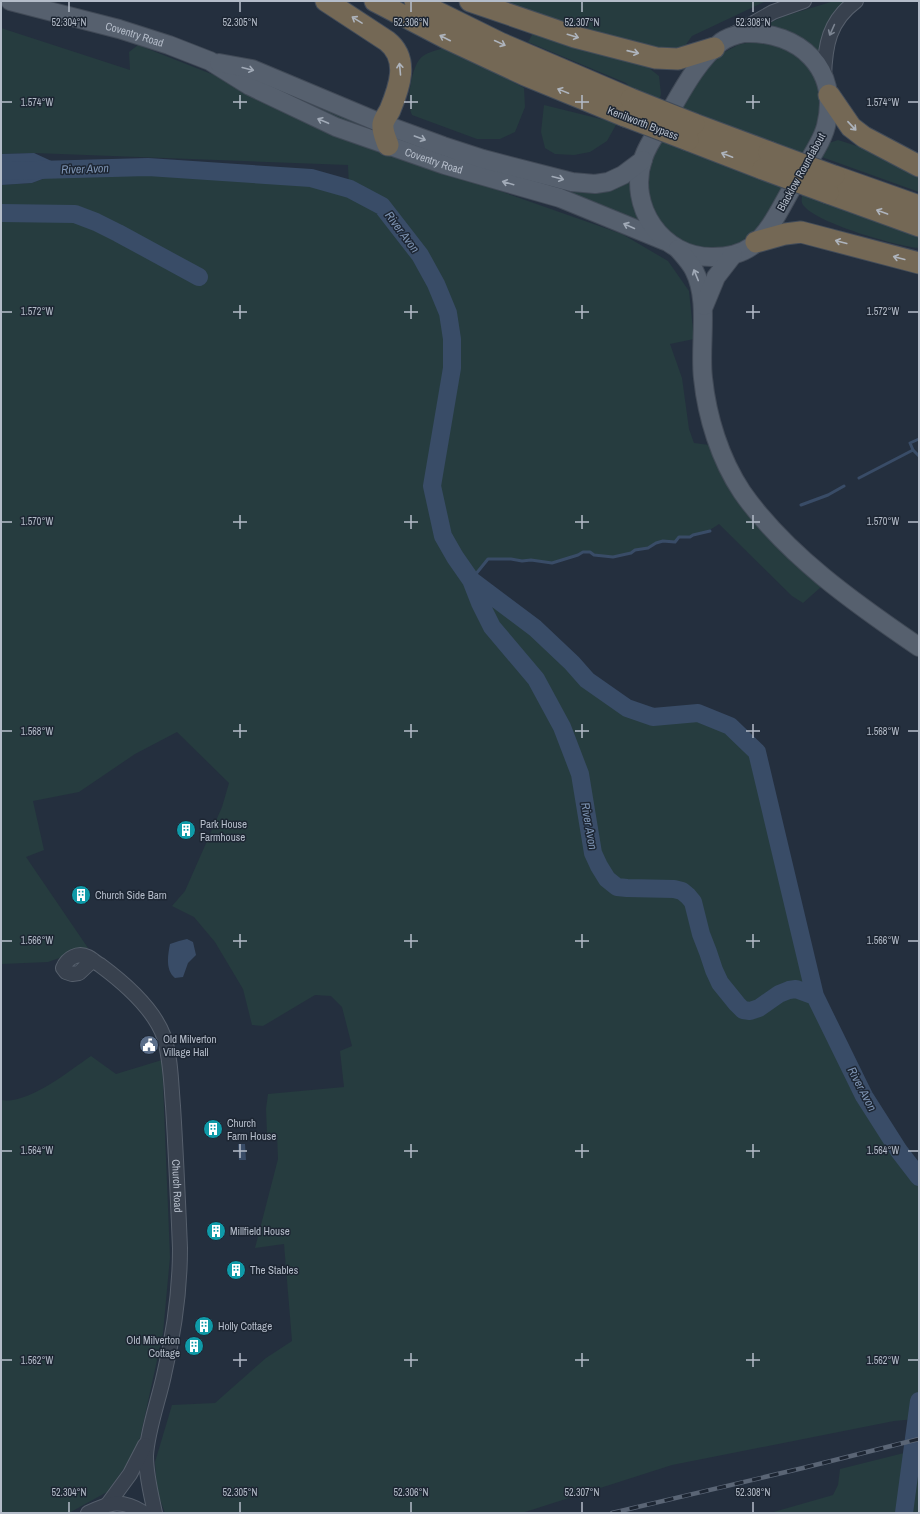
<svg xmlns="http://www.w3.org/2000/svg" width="920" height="1514" viewBox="0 0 920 1514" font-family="'Archivo Narrow',sans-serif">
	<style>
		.green { fill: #263c3f }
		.water { fill: #394c67 }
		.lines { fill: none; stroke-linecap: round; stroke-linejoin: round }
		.stream { stroke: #394c67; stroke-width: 3 }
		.river { stroke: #394c67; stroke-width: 18 }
		.minor-casing { stroke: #565f6c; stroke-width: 16 }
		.major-casing { stroke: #414a57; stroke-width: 20 }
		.highway-casing { stroke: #434c59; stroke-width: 23 }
		.minor { stroke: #38414e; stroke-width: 14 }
		.major { stroke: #56606e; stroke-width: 18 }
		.highway { stroke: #746855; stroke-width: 21 }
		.rail-casing { stroke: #5a6575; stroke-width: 4.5 }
		.rail { stroke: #1d2633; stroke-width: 3; stroke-dasharray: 9; stroke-linecap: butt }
		.highway-bridge-casing { stroke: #434c59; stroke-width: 23; stroke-linecap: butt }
		.highway-bridge { stroke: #746855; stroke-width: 21 }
		.oneway { stroke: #aeb4bd }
		.oneway2 { stroke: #7c8592 }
		.oneway3 { stroke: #a1aab7 }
		.ticks { fill: none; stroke: #b4bcc9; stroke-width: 1.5 }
		.labels { text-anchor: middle; stroke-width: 3; stroke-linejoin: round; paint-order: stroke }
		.street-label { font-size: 11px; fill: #b4bcc9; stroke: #1d2633 }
		.poi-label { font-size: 11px; fill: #b4bcc9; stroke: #1d2633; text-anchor: start }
		.water-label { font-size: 12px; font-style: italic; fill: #7c92b1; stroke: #1d2633 }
		.ticks-label { font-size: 10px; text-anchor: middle; fill: #b4bcc9; stroke: #1d2633; stroke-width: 3; stroke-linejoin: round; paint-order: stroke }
	</style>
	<rect width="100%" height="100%" fill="#242f3e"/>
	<path class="green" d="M487,1H766L692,36L682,50H652Z
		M834,1H850L819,56L762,26L785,16Z
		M1,28L130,70L129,52L138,45L219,77L335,133L622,234L668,261L689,291L694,339L670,344L682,378L689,429L694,443L709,445L724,478L764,534L821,587L803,603L792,596L719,524C706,534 694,535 679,537L675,542L663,541L656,543L648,548L635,550L631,553L613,557L594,555L589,552H583L578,555L552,563L531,560L522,561L511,559H488L471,580L535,628L572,663L587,680L627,708L653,717L698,713L730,726L757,752L815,996L864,1096L899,1151L919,1177V1421L916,1419L894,1421L672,1465L522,1513H165L157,1491L155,1462L172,1405L215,1403L266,1358L292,1341L284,1244L255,1248L278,1159L277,1134H267L266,1109L268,1094L344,1087L340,1051L352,1046L342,1007L331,996L315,995L263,1026L252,1025L243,989L215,942L194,917L172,906L185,891L222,807L229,783L177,732L135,754L79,792L33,801L44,850L26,857L88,948L48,962L1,964V185L32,183L69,169L148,167L311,178L349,188L348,165L34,153L1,154Z
		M535,30L644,64L659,76L661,94L660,98L634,92L626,83L528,42Z
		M750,42H763L786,48L805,62L820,87L821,128L754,236L729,249L689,247L659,225L645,188L651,158L702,73L719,55L738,45Z
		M444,48L469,58L524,88L525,107L515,132L500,139H477L412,115C406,102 411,71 419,60C425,52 435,51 444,48Z
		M248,73L371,126L370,129L367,130L353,125L278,91Z
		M544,105L617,123L607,141L590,152L574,155L555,154L545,148L541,132Z
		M401,138L556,184L634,174L646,226Z
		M838,140L860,147L919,173V192L819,156L826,144Z
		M803,191L919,232V248C896,246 817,223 804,206C800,202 802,197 803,191Z
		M91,1056L116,1074L162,1060L170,1257L163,1333L140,1438L125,1467L107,1492L69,1513H1V1100C28,1105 69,1071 91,1056Z
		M904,1453L911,1464L919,1458V1513H770L833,1495L838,1485L840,1469Z"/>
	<path class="water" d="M34,153L69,169L32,183L1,185V154Z
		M187,939L193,942L196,955L188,963L183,977L175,978C165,970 168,955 170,944L179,941Z
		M238,1144H245L246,1160H239Z"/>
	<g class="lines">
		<path class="stream" d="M913,450L919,456
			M859,478L913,450L910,443L919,439
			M801,505L828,495L844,486
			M471,580L488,559H511L522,561L531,560L552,563L578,555L583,552H590L594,555L613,557L631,553L635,550L648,548L656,543L663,541L675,542L679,537H690L693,535L710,531"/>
		<path class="river" d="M1,171L148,167L311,178L350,189L382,206L420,255L436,284L448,313L452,339V368L432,486L443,536L455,557L471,580L480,603L492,627L536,679L562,727L580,774L593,853L599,866L607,879L617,887L627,888L674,889L682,891L688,896L693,902L701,934L708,952L714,970L720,983L737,1004L743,1010L750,1011L759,1008L779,994L789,990L796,989L815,996
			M1,213L75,214L96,222L118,233L199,277
			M471,580L535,628L572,663L587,680L627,708L653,717L698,713L730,726L757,752L815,996L864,1096L899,1151L919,1177
			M904,1513L919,1401"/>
		<g class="minor-casing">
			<g id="minor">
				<path d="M734,34L773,12L804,1"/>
				<path d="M824,77C825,45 829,21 856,1"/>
				<path id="s1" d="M93,960L79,973L72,974L66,972L63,968C67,958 78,952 88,957C92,959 96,963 100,965C123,982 154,1009 164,1037C171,1059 171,1083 173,1106C176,1153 178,1200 180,1248C180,1291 174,1333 164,1375C159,1399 147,1432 146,1456C146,1475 151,1494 155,1513"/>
				<path d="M108,1504L130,1474L145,1445"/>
				<path d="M88,1513C110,1502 122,1499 144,1513"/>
			</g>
		</g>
		<g class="major-casing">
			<g id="major">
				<path id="s2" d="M10,1L119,29L169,45L210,61L250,86L336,127L445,165L560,198L665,241"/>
				<path d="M744,33C800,31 840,69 826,126C821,146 802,170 792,188C781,207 770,232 752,246C741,254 727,257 713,257C662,258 627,206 643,159C647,145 657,132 665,120C681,93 696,62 721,42C728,37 735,35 744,33Z"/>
				<path d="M219,63L252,69L383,124L443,146L483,159L572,182L595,184L608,182L623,175L643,160"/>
				<path d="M678,249C684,256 690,262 694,270C710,301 699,344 703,378C707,417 720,459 742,492C786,555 856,604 919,647"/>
				<path d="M704,306L716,277L733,255"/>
			</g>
		</g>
		<g class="highway-casing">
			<path id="highway" d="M326,1L387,41C410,59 399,88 390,110C388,114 384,119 383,124C382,131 386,139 388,145
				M375,1L446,38L525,75L625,116
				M415,1L500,43L631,99
				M470,1L575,37L656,58L678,59L714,48
				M829,95L851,127L864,137L919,166
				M694,124L769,152
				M688,140L763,169
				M834,176L919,206
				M828,193L919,226
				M756,242L785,234L801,232L919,263"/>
		</g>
		<use href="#minor" class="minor"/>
		<use href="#major" class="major"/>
		<use href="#highway" class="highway"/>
		<g class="rail-casing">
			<path id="rail" d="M612,1513L803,1468L919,1439"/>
		</g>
		<use href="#rail" class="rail"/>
		<g class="highway-bridge-casing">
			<path id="highway-bridge" d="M631,99L694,124
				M625,116L688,140
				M769,152L834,176
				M763,169L828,193"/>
		</g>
		<use href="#highway-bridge" class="highway-bridge"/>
	</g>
	<defs><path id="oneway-shaft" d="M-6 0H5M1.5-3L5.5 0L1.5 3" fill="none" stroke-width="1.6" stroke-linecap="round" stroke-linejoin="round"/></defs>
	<g class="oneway">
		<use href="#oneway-shaft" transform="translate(357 20) rotate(-148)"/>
		<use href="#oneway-shaft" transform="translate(573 36) rotate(17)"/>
		<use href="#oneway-shaft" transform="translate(445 38) rotate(-153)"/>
		<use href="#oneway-shaft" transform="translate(500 43) rotate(25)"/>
		<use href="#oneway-shaft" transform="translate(633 52) rotate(13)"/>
		<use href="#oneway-shaft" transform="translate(400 69) rotate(-95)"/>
		<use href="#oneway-shaft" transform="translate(563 91) rotate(-158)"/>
		<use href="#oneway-shaft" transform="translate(852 126) rotate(47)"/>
		<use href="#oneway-shaft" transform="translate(727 155) rotate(-159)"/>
		<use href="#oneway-shaft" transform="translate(882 212) rotate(-160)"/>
		<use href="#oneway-shaft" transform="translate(841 242) rotate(-165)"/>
		<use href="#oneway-shaft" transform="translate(899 258) rotate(-165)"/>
	</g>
	<use class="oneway2" href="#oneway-shaft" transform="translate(832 30) rotate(114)"/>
	<g class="oneway3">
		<use href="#oneway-shaft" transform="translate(248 69) rotate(14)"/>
		<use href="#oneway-shaft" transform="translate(323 121) rotate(-157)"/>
		<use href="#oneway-shaft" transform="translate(420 138) rotate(20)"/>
		<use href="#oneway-shaft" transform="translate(558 178) rotate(15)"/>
		<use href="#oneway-shaft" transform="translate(508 183) rotate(-164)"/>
		<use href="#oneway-shaft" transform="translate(629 226) rotate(-156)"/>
		<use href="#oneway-shaft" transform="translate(696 275) rotate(-112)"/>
	</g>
	<path class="ticks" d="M69,2V12M240,2V12M411,2V12M582,2V12M753,2V12M240,95V109M411,95V109M582,95V109M753,95V109M2,102H12M233,102H247M404,102H418M575,102H589M746,102H760M908,102H918M240,305V319M411,305V319M582,305V319M753,305V319M2,312H12M233,312H247M404,312H418M575,312H589M746,312H760M908,312H918M240,515V529M411,515V529M582,515V529M753,515V529M2,522H12M233,522H247M404,522H418M575,522H589M746,522H760M908,522H918M240,724V738M411,724V738M582,724V738M753,724V738M2,731H12M233,731H247M404,731H418M575,731H589M746,731H760M908,731H918M240,934V948M411,934V948M582,934V948M753,934V948M2,941H12M233,941H247M404,941H418M575,941H589M746,941H760M908,941H918M240,1144V1158M411,1144V1158M582,1144V1158M753,1144V1158M2,1151H12M233,1151H247M404,1151H418M575,1151H589M746,1151H760M908,1151H918M240,1353V1367M411,1353V1367M582,1353V1367M753,1353V1367M2,1360H12M233,1360H247M404,1360H418M575,1360H589M746,1360H760M908,1360H918M69,1502V1512M240,1502V1512M411,1502V1512M582,1502V1512M753,1502V1512"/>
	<defs>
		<g id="building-disc" transform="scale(1)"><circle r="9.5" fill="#0f9aa8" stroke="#1d2633"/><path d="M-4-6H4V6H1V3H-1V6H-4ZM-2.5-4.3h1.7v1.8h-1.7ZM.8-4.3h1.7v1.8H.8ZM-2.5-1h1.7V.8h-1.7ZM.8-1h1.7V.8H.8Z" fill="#fff"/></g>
		<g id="civic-disc" transform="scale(1)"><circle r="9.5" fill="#5c6f8a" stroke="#1d2633"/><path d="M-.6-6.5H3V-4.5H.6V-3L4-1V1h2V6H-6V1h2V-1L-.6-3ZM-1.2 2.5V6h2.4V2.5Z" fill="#fff"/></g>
	</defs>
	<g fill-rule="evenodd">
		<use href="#building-disc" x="186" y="830"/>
		<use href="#building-disc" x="81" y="895"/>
		<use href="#civic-disc" x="149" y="1045"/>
		<use href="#building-disc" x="213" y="1129"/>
		<use href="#building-disc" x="216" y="1231"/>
		<use href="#building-disc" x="236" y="1270"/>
		<use href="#building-disc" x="204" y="1326"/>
		<use href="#building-disc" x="194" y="1346"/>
	</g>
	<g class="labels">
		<g class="street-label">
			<text dy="4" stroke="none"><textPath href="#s2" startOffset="129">Coventry Road</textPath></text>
			<text transform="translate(643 123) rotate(21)" y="4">Kenilworth Bypass</text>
			<text dy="4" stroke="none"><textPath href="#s2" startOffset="455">Coventry Road</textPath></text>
			<text transform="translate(801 172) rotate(-61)" y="4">Blacklow Roundabout</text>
			<text dy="4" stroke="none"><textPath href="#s1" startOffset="330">Church Road</textPath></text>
		</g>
		<g class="poi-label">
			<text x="200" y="828">Park House<tspan x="200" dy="13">Farmhouse</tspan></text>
			<text x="95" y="899">Church Side Barn</text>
			<text x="163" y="1043">Old Milverton<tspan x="163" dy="13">Village Hall</tspan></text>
			<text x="227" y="1127">Church<tspan x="227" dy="13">Farm House</tspan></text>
			<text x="230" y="1235">Millfield House</text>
			<text x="250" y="1274">The Stables</text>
			<text x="218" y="1330">Holly Cottage</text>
			<text x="180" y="1344" text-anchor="end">Old Milverton<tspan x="180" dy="13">Cottage</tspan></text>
		</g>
		<g class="water-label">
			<text transform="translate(85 169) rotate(-2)" y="4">River Avon</text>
			<text transform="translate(402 232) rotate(53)" y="4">River Avon</text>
			<text transform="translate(589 826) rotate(80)" y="4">River Avon</text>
			<text transform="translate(862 1089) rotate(62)" y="4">River Avon</text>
		</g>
	</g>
	<g class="ticks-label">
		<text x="69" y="26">52.304°N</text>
		<text x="240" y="26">52.305°N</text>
		<text x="411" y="26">52.306°N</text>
		<text x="582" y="26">52.307°N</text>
		<text x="753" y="26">52.308°N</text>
		<text x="883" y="106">1.574°W</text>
		<text x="37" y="106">1.574°W</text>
		<text x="883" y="315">1.572°W</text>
		<text x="37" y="315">1.572°W</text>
		<text x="883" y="525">1.570°W</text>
		<text x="37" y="525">1.570°W</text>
		<text x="883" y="735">1.568°W</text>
		<text x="37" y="735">1.568°W</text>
		<text x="883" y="944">1.566°W</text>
		<text x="37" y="944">1.566°W</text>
		<text x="883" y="1154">1.564°W</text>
		<text x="37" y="1154">1.564°W</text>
		<text x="883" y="1364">1.562°W</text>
		<text x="37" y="1364">1.562°W</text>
		<text x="69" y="1496">52.304°N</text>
		<text x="240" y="1496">52.305°N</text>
		<text x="411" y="1496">52.306°N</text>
		<text x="582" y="1496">52.307°N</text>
		<text x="753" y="1496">52.308°N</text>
	</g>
	<rect width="920" height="1514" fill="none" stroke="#b4bcc9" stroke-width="4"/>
</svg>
